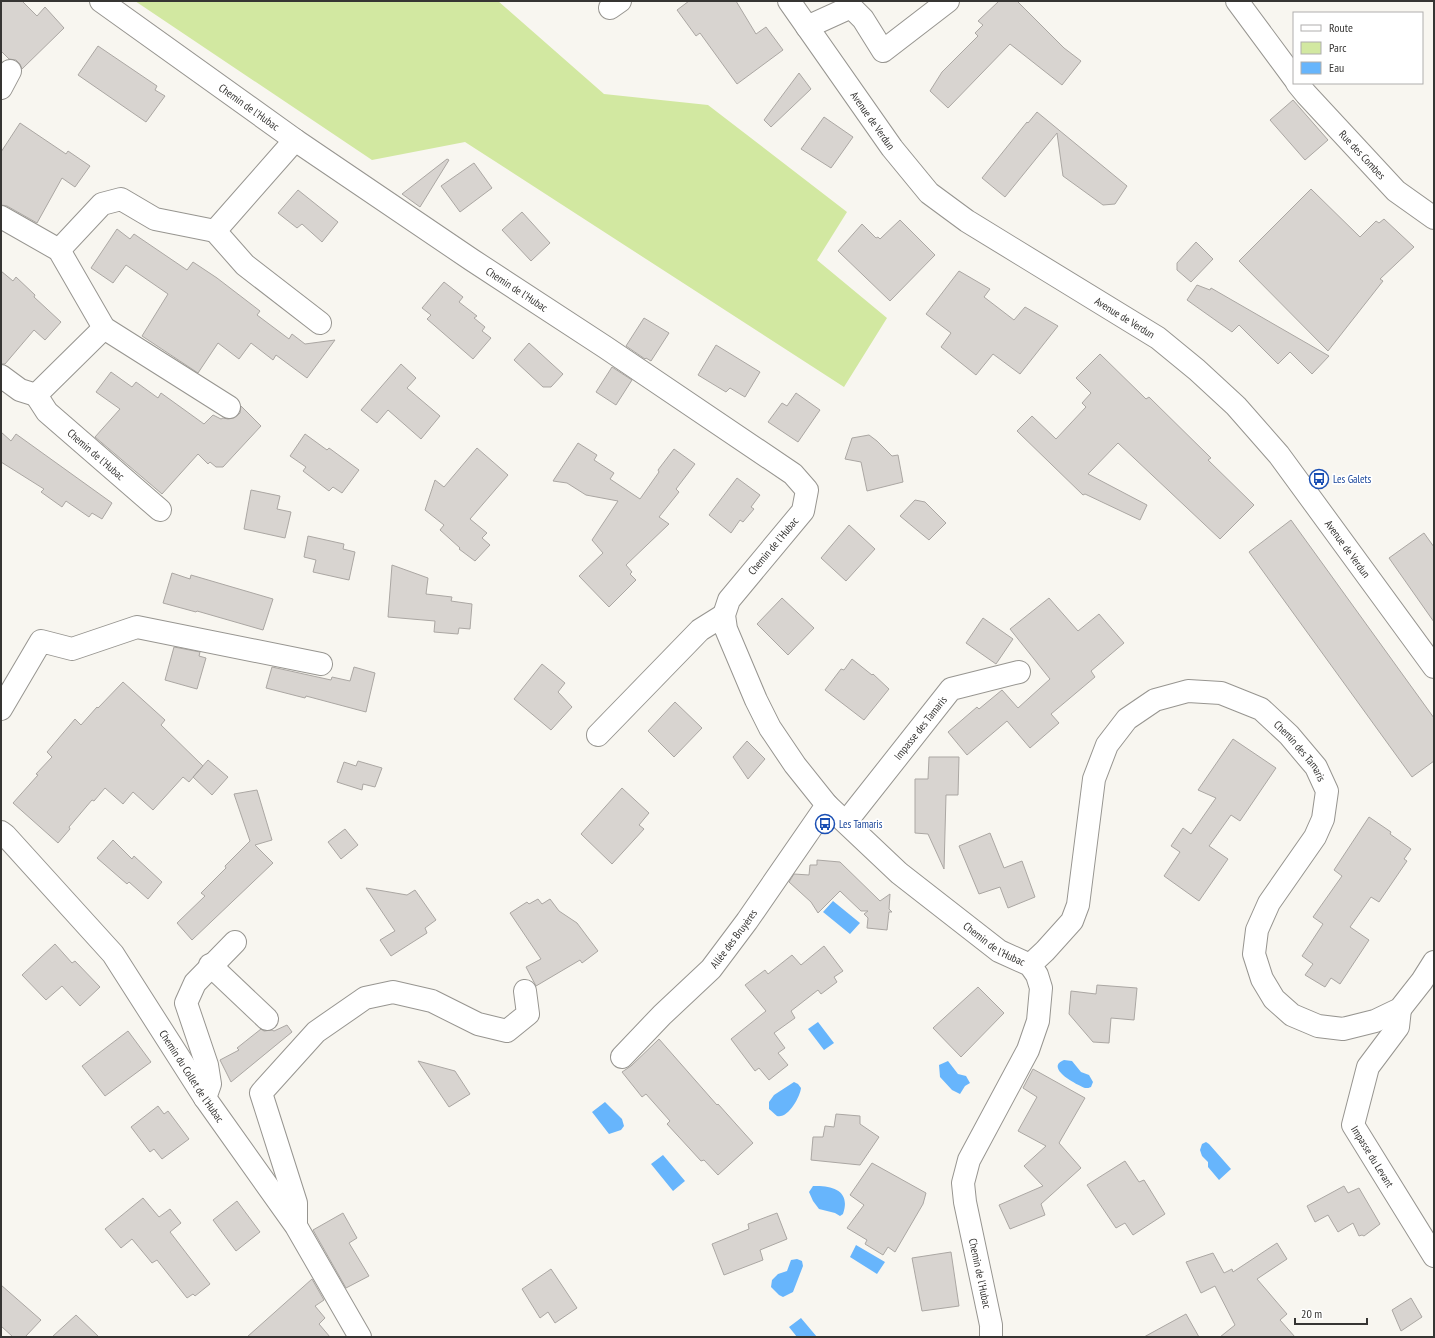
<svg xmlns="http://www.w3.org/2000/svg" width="1435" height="1338" viewBox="0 0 1435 1338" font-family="'PT Sans Narrow',sans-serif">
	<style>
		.green { fill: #d2e8a1 }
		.water { fill: #67b5fc }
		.building { fill: #d8d4d0; stroke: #aba7a3 }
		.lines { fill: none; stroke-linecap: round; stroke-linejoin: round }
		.minor-casing { stroke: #979590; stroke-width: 24 }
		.major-casing { stroke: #979590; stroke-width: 24 }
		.minor { stroke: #fff; stroke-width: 22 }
		.major { stroke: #fff; stroke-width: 22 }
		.labels { text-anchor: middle; stroke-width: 3.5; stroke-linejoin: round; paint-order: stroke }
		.street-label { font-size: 11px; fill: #363533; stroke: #fff }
		.transit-label { font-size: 11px; fill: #164399; stroke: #fff; text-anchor: start }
	</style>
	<rect width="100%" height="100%" fill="#f8f6f0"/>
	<path class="green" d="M135,1H498L604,94L708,105L847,212L817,260L887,318L844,387L465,142L372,160Z"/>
	<path class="water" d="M833,901L860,923L850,934L823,912Z
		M818,1022L834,1043L824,1050L808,1029Z
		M1064,1060L1072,1061L1081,1072L1089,1075L1093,1082L1091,1087C1089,1088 1088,1088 1085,1088C1077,1085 1044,1068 1064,1060Z
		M948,1061L958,1074L966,1076L970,1083L965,1086L960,1094L952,1090L940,1077L939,1065Z
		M794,1082L798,1084L801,1088C800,1097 788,1119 777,1116C774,1114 772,1111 769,1109V1102L774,1095Z
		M605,1102L622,1119L624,1126L621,1130L609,1134L592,1112Z
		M1206,1142L1209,1144L1231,1169L1219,1180L1208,1167V1162L1202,1156L1200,1150L1202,1144Z
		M663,1155L685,1181L673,1191L651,1164Z
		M813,1186C833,1185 851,1191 843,1214L840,1216L835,1213L819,1209L813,1201L809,1192Z
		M856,1245L885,1262L877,1274L850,1257Z
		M797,1259L802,1261L803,1266L793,1292L783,1297L779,1295L771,1287L772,1280L778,1274L787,1271L791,1260Z
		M801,1318L817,1337H797L789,1327Z"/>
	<path class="building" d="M1,1H22L37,16L45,7L64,28L22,69L20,64L16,60L9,59L1,51Z
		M689,1H736L756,34L766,27L783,50L737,84L700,33L696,36L677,10Z
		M999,1H1017L1064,48L1081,61L1062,85L1010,44L948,108L930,91L942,72L978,36L975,33L983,25L978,21Z
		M98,46L157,86L155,90L165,96L146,122L78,75Z
		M799,73L811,89L771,127L764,120Z
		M1293,100L1328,140L1305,160L1270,120Z
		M1037,112L1127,186L1115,204L1103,205L1063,176L1057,133L1005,197L982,178L1027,122L1028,123Z
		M824,117L853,137L831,168L801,149Z
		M20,123L66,154L68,151L90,166L75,187L62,178L37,223L7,206L1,205V152Z
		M447,159L449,160L420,207L402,194Z
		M474,163L492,188L460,212L441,186Z
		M1311,189L1360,237L1376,221L1379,223L1384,219L1414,247L1380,279L1383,281L1328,351L1239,261Z
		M298,190L338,222L322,242L302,224L297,228L278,213Z
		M522,212L550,243L531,261L502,230Z
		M900,220L935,255L890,301L838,251L862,224L876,238L878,237L880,239Z
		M117,229L130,239L134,234L187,270L193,262L217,278L260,311L257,315L289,339L292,334L305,344L335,340L307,378L276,355L273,360L251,343L239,359L218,343L198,373L142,336L168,294L126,265L113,283L91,268Z
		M1196,242L1213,259L1191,282L1177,270V263Z
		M1,271L13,281L16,277L35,295L34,297L61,322L45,340L34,330L5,364H1Z
		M959,271L990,289L984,297L1014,320L1025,307L1058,326L1020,374L993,354L976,375L941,347L951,333L926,314Z
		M444,282L463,297L459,302L477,316L474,318L485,327L482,331L491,338L473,359L427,319L431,315L422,308Z
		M1197,285L1210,290L1211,288L1329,356L1312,374L1290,352L1278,364L1239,325L1232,332L1187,300Z
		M644,318L669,333L651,361L646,358L645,359L626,346Z
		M529,343L563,374L551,387H543L514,360Z
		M716,345L760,372L745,397L730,388L726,392L698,375Z
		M1100,354L1146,399L1149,397L1211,458L1208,460L1254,505L1220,539L1118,443L1088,474L1147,505L1140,520L1085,494L1083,495L1017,431L1032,416L1056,439L1086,407L1082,403L1091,393L1076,378Z
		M401,364L416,378L407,388L440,416L421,439L388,410L377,423L361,410Z
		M612,367L632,380L616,405L596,392Z
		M111,372L132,387L136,382L158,398L161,393L204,424L213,415L221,419L223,418L228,419L234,418L240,413L241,406L261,426L223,467H216L210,462L208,464L198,454L162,494L95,437L120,409L96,392Z
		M796,393L820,410L798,442L768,422L782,403L787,406Z
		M1,432L11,441L16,434L112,503L102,519L92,513L89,517L66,501L62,507L41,492L44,489L1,462Z
		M305,434L327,450L329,448L359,470L342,493L333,487L329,491L303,471L306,467L290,456Z
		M869,435L877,441L892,456L898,455L903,482L867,491L861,462L845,459L852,438Z
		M578,443L597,455L594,460L614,473L610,479L640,499L659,472L658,470L674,449L695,464L676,489L679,492L659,517L669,524L626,565L632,572L630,574L636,580L609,607L579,576L603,553L592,540L618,501L586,495L567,483L553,481Z
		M477,448L508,475L470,519L487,533L482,538L490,545L475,561L459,549L460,548L440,530L444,525L425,510L435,480L444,487Z
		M737,478L760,495L751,507L754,509L743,522L740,520L731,533L709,515Z
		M251,490L280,496L277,509L291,512L285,538L244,529Z
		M915,500L925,502L946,523L929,540L900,516Z
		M1291,520L1434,718V761L1412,777L1249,552Z
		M849,525L875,549L846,581L821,558Z
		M1424,533L1434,547V622L1389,558Z
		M308,536L344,544L343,549L355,552L349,580L313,572L316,560L304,557Z
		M392,565L428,578L426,594L452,597L451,601L472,604L470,629L459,628L458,634L434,632L435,621L388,617Z
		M172,573L190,579L191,575L273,599L263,630L197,611L196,612L163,603Z
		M782,598L814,628L788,655L757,624Z
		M1049,598L1078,631L1099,614L1124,643L1091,671L1095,677L1051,714L1059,723L1030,748L1007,721L967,755L948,732L977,707L979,709L1002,690L1018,708L1050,679L1010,629Z
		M983,618L1013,639L996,664L966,643Z
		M174,647L200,652L199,656L206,658L197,689L165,680Z
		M852,659L872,675L873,674L889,689L864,720L825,690L841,669L844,670Z
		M542,664L565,683L558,692L572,707L551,730L514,699Z
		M272,667L331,680L332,677L350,681L354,667L375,673L366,712L306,696L305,698L266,688Z
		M123,682L165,720L161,725L203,766L189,782L183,777L153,810L133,792L123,804L105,788L94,801L92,800L69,827L70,829L58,843L13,803L38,775L36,774L52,757L47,752L75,719L81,725L97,707L98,708Z
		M675,702L702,728L674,757L648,731Z
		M1233,739L1276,768L1240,821L1231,815L1209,846L1228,859L1199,901L1164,876L1180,852L1171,846L1183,828L1191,834L1216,798L1198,790Z
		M747,741L765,759L748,779L733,757Z
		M929,757H959L958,795H946L944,869L928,834L915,833V779H928Z
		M208,760L228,777L212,795L193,777Z
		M358,761L382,768L375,787L363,784L362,790L337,782L344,762L356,766Z
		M622,788L649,813L639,825L644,829L612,864L581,834Z
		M257,790L272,840L255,845L273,863L192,940L177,923L205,896L201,893L226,868L225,866L250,841L234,794Z
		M1369,817L1391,832L1390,834L1411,849L1404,859L1407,861L1379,902L1371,897L1350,927L1369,940L1340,984L1331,978L1325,987L1305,975L1313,964L1302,956L1323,924L1313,917L1342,876L1334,870Z
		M345,829L358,845L341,859L328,842Z
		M990,833L1004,868L1022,861L1035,897L1008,908L1000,887L979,894L959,846Z
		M113,840L132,859L134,856L162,882L148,899L129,882L127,884L97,858Z
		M817,860L840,862L880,901L890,894L889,909L892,912H889L887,930L867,928L868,918L864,914L868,911H861L840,891L818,913L811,902L789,882L794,874L809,875L810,865H817Z
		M366,888L407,895L415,890L436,920L425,928L427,933L391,956L380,940L395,931Z
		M538,899L542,904L550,899L559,911L577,923L598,951L582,963L580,960L536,986L526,967L541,959L510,913L527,902L529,904Z
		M55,944L72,963L75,961L100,987L80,1006L62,986L46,1000L22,975Z
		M824,946L843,971L834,977L837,982L821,994L818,990L791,1011L795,1018L774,1033L785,1048L778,1053L788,1065L769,1080L759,1068L755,1071L731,1039L766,1011L745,985L765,970L768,974L792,955L801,965Z
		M1097,985L1137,988L1134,1020L1111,1018L1109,1043L1093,1042L1069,1014L1071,991L1096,994Z
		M978,987L1004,1013L961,1057L933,1028Z
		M287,1025L292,1032L231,1082L220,1060L239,1050L237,1048L261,1029L264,1031L272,1030L274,1031Z
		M128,1031L151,1062L105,1096L82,1066Z
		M659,1039L717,1105L718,1104L753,1143L718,1175L704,1160L701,1161L667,1124L670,1121L646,1094L642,1097L622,1072L631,1066Z
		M418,1061L455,1071L470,1094L449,1107Z
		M1033,1069L1085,1098L1059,1143L1081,1168L1041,1204L1045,1215L1010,1229L999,1205L1043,1186L1024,1166L1046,1146L1018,1131L1037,1097L1023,1088Z
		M158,1106L164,1114L168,1111L189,1139L162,1159L154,1149L150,1152L131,1127Z
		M836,1114L860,1116V1124L879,1137L860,1165L811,1160L813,1137H823L825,1126L834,1127Z
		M1125,1161L1139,1182L1144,1180L1165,1214L1133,1235L1125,1223L1116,1228L1087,1185Z
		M872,1163L926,1193L923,1204L895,1252L888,1247L883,1255L865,1244L867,1240L847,1228L864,1205L850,1195Z
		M1344,1186L1348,1193L1359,1188L1380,1224L1364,1236L1362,1235L1359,1236L1353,1223L1338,1232L1328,1215L1315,1222L1307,1206Z
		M143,1198L159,1217L170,1209L181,1223L170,1232L210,1284L195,1296L193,1294L187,1298L157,1260L152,1263L132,1239L121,1248L105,1229Z
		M237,1201L260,1232L236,1251L213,1220Z
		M343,1213L357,1238L349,1243L369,1276L346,1288L313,1230Z
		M777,1213L787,1239L760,1250L763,1260L724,1275L712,1244L749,1229L748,1224Z
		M1277,1243L1287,1259L1257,1279L1287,1314L1280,1320L1295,1337H1220L1235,1325L1215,1286L1201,1293L1186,1262L1213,1253L1224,1273L1232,1269L1233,1272Z
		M951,1252L959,1306L922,1311L912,1258Z
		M551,1269L577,1308L555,1323L548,1312L540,1318L522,1289Z
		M312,1279L324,1300L315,1306L325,1318L319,1324L330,1337H247Z
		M1,1285L41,1320L25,1337H13L1,1326Z
		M1411,1298L1422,1317L1401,1331L1392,1310Z
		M1186,1314L1199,1337H1144Z
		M76,1315L99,1337H52Z"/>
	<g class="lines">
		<g class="minor-casing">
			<g id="minor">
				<path id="s1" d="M101,1L295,140L472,260L605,347L793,474L807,490L803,511L729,600L724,615L726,629L756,700L770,728L795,765L827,805L899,873L999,951L1030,965L1037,975L1041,988L1038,1021L1028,1050L969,1160L963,1183L965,1202L991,1325V1337"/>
				<path d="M1237,1L1294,78"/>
				<path d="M610,8L620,1"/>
				<path d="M807,27L851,7L863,19L883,51L948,1"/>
				<path id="s2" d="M1297,83L1306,94L1396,191L1434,218"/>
				<path d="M1,88L10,71"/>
				<path d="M295,140L215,231L245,265L320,323"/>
				<path d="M1,217L59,250L104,328L229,407"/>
				<path d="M59,250L102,204L121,199L155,219L215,231"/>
				<path d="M1,376L20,390L36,395L104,328"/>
				<path id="s3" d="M36,395L47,412L160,510"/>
				<path d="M1,709L41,641L72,649L137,627L321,664"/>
				<path d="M598,735L700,630L724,615"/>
				<path id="s4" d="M846,822L951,689L1019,672"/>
				<path id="s5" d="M1,832L5,835L113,954L205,1098L296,1226L360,1337"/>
				<path d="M210,965L267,1019"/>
				<path id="s6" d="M1030,965L1045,951L1072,921L1078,905L1094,779L1107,745L1127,719L1155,700L1188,691L1221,693L1261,709L1289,735L1316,767L1327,791L1323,819L1315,837L1269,903L1257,930L1254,954L1262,979L1274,999L1292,1015L1318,1026L1343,1029L1375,1021L1400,1009L1422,981L1434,962"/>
				<path id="s7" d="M1400,1009L1398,1027L1368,1067L1353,1125L1434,1256"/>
				<path id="s8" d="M622,1057L662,1015L711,969L747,921L827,805"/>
				<path d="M205,1098L210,1084L207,1065L186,1003L195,983L235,942"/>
				<path d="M296,1225V1203L261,1093L316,1032L365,998L393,992L432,1001L478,1024L507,1031L528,1014L525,991"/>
			</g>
		</g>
		<g class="major-casing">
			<g id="major">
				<path id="s9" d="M789,1L892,148L929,193L967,221L1158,338L1197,370L1236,406L1279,455L1434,667"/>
			</g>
		</g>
		<use href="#minor" class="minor"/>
		<use href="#major" class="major"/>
	</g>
	<defs>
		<g id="bus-ring" transform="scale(1)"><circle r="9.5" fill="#fff" stroke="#1a4fb4" stroke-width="1.5"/><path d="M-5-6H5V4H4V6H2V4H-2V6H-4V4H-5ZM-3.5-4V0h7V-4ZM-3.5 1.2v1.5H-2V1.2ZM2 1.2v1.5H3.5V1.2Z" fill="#1a4fb4"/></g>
	</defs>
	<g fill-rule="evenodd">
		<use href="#bus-ring" x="1319" y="479"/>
		<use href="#bus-ring" x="825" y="824"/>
	</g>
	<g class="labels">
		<g class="street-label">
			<text dy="4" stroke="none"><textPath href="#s1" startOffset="182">Chemin de l'Hubac</textPath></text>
			<text dy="4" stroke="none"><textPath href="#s9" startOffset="146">Avenue de Verdun</textPath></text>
			<text dy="4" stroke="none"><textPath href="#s2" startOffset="97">Rue des Combes</textPath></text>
			<text dy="4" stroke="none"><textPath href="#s1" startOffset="506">Chemin de l'Hubac</textPath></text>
			<text dy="4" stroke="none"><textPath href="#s9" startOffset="470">Avenue de Verdun</textPath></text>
			<text dy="4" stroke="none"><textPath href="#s3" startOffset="85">Chemin de l'Hubac</textPath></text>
			<text transform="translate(773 546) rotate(-50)" y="4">Chemin de l'Hubac</text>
			<text dy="4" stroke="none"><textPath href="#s9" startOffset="794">Avenue de Verdun</textPath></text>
			<text dy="4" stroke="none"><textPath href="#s4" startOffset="120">Impasse des Tamaris</textPath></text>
			<text dy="4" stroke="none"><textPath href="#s6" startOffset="476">Chemin des Tamaris</textPath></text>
			<text dy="4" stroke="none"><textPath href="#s8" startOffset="163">Allée des Bruyères</textPath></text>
			<text dy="4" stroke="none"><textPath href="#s1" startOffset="1449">Chemin de l'Hubac</textPath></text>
			<text dy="4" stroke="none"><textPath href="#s5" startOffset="311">Chemin du Collet de l'Hubac</textPath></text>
			<text dy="4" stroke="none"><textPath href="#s7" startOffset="165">Impasse du Levant</textPath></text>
			<text dy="4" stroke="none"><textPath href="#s1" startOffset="1821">Chemin de l'Hubac</textPath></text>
		</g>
		<g class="transit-label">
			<text x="1333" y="483">Les Galets</text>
			<text x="839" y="828">Les Tamaris</text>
		</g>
	</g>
	<rect width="1435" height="1338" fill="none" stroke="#363533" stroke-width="4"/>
	<rect x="1293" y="12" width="130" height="72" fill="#ffffff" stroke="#afaead"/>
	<rect x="1301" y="25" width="20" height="6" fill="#ffffff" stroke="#afaead"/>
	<text x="1329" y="32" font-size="12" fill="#363533">Route</text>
	<rect x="1301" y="42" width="20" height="12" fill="#d2e8a1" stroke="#afaead"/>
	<text x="1329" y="52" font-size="12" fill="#363533">Parc</text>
	<rect x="1301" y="62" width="20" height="12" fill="#67b5fc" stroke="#afaead"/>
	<text x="1329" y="72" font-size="12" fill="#363533">Eau</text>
	<path d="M1295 1318v6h72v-6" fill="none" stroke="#363533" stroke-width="2"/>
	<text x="1301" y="1318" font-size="12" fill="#363533" stroke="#ffffff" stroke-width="3" paint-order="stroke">20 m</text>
</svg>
